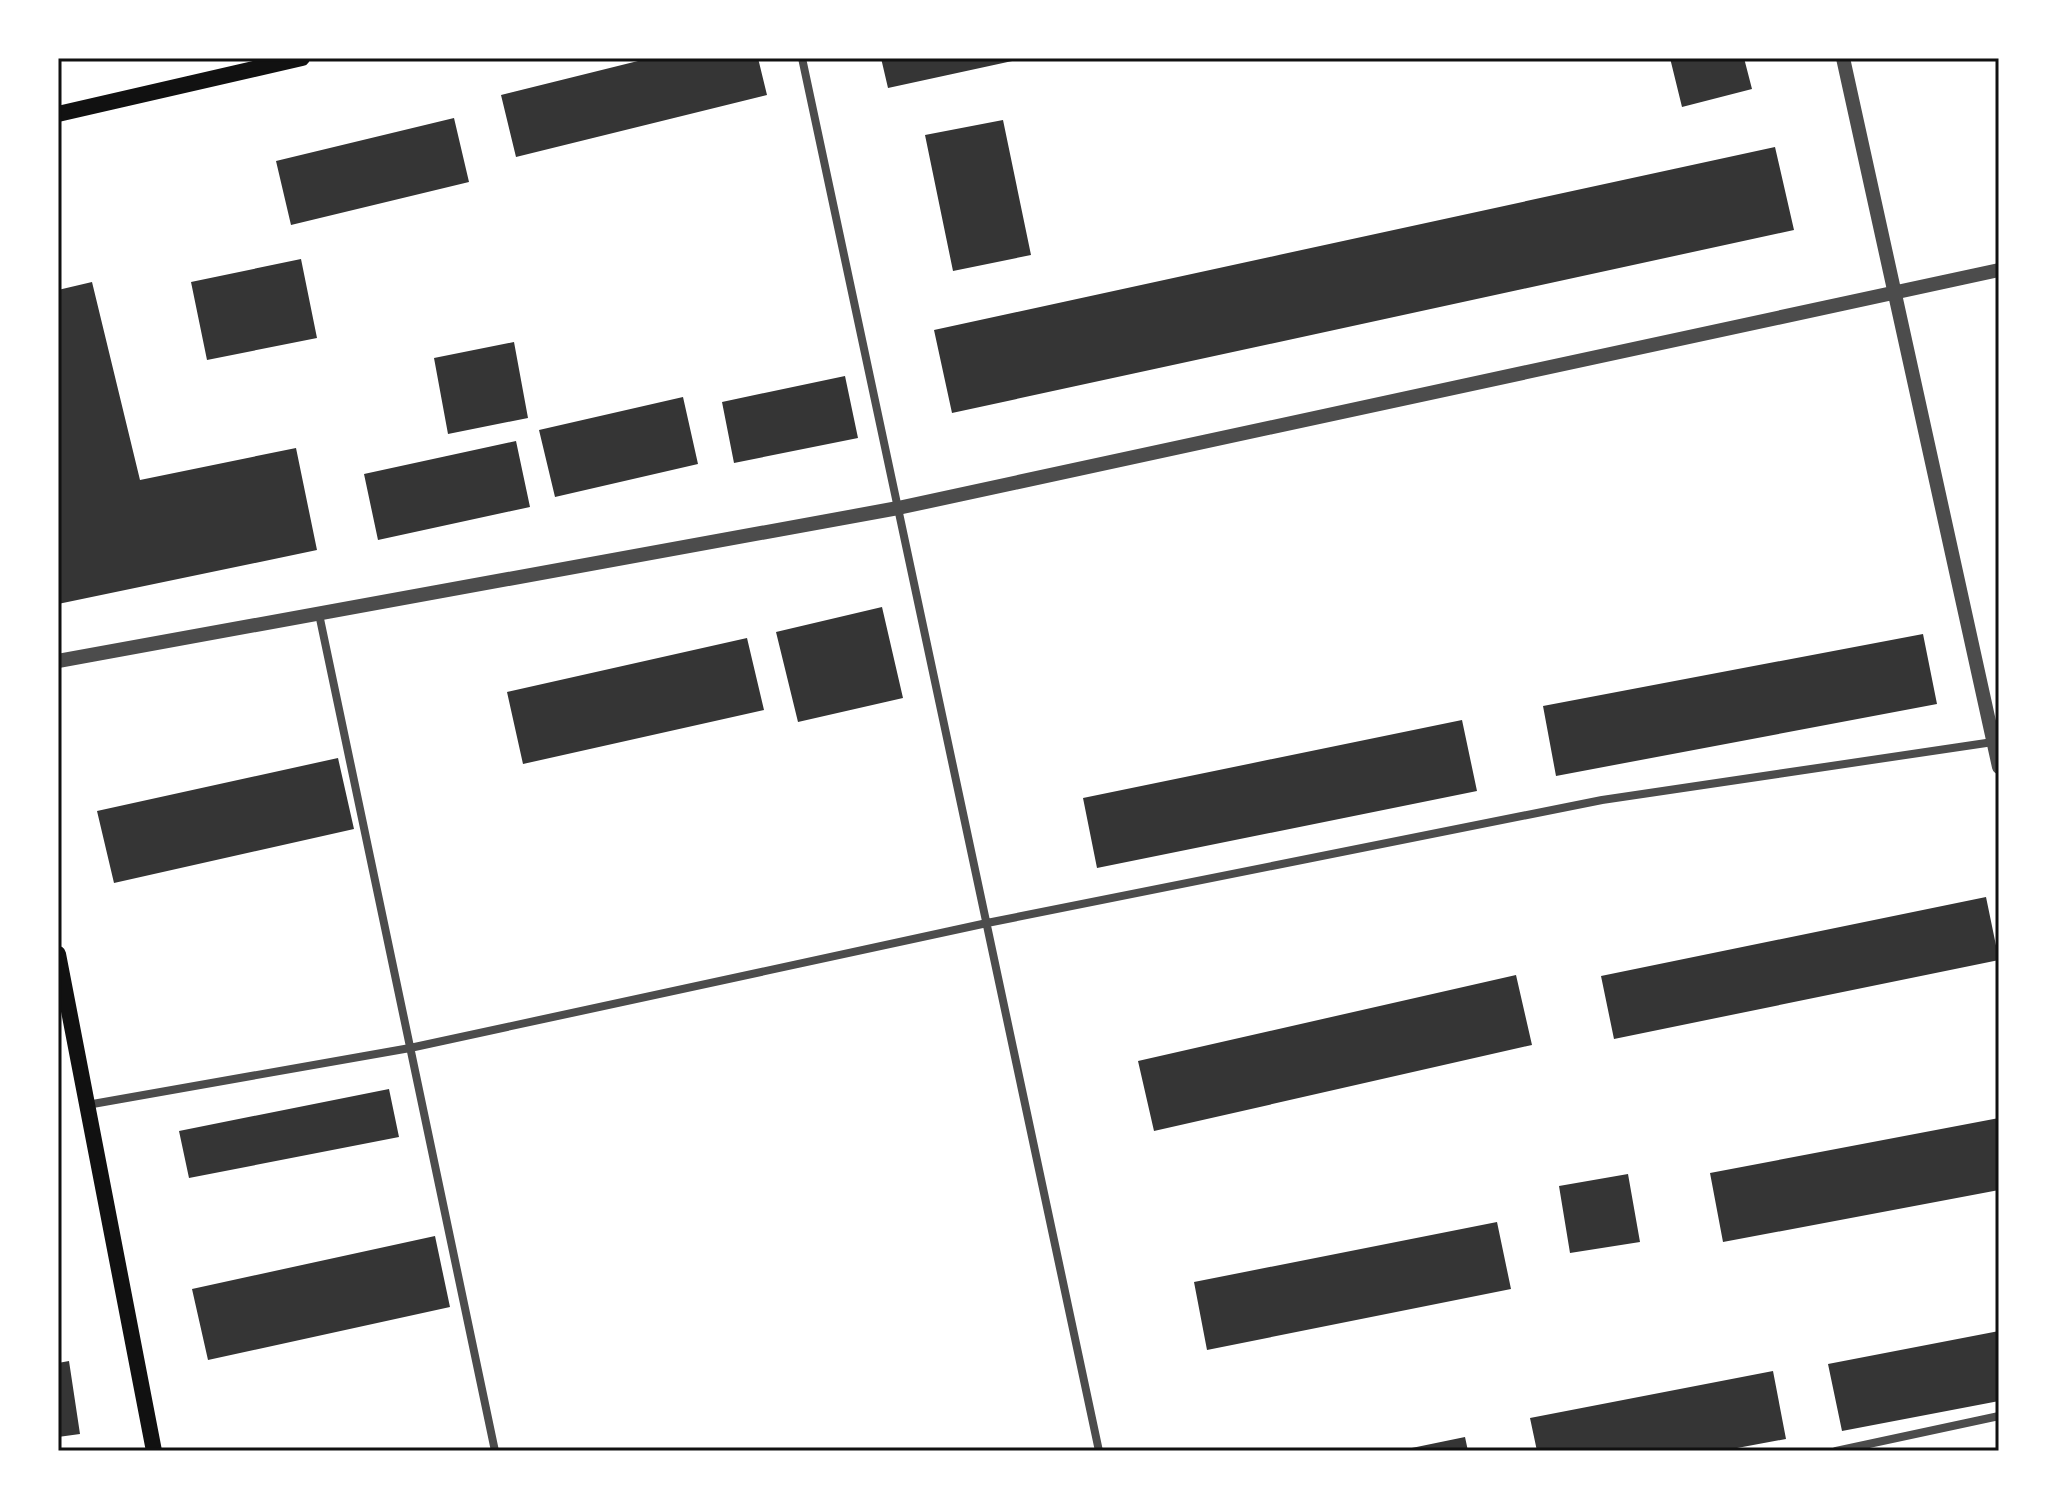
<svg xmlns="http://www.w3.org/2000/svg" width="2057" height="1509" viewBox="0 0 2057 1509" font-family="'DM Sans',sans-serif">
	<style>
		.building { fill: #353535 }
		.lines { fill: none; stroke-linecap: round; stroke-linejoin: round }
		.minor { stroke: #4c4c4c; stroke-width: 8 }
		.tertiary { stroke: #4c4c4c; stroke-width: 14 }
		.secondary { stroke: #111; stroke-width: 16 }
		.neatline { fill: none; stroke: #111; stroke-width: 3 }
	</style>
	<rect width="100%" height="100%" fill="#fff"/>
	<path class="building" d="M650,58H758L767,95L516,157L501,95Z
		M881,58H1022V59L888,88Z
		M1670,58H1744L1752,89L1682,107Z
		M454,118L469,182L291,225L276,161Z
		M1003,120L1031,255L953,271L925,135Z
		M1775,147L1794,230L952,413L934,330Z
		M301,259L317,338L207,360L191,282Z
		M92,282L140,480L296,448L317,550L58,604V290Z
		M514,342L528,418L448,434L434,358Z
		M845,376L858,438L734,463L722,402Z
		M683,397L698,464L555,497L539,430Z
		M516,441L530,507L378,540L364,474Z
		M882,607L903,698L798,722L776,632Z
		M1923,634L1937,704L1556,776L1543,706Z
		M747,638L764,710L523,764L507,692Z
		M1462,720L1477,791L1097,868L1083,798Z
		M338,758L354,829L114,883L97,811Z
		M1986,897L1999,960L1614,1039L1601,976Z
		M1516,975L1532,1045L1154,1131L1138,1061Z
		M389,1089L399,1137L189,1178L179,1131Z
		M1999,1118V1190L1723,1242L1710,1173Z
		M1628,1174L1640,1242L1570,1253L1559,1186Z
		M1497,1222L1511,1289L1207,1350L1194,1282Z
		M435,1236L450,1307L208,1360L192,1289Z
		M1999,1331V1401L1842,1431L1828,1364Z
		M69,1361L80,1434L58,1437V1363Z
		M1773,1371L1786,1439L1721,1451H1537L1530,1418Z
		M1465,1437L1468,1451H1402V1450Z"/>
	<g class="lines">
		<path class="minor" d="M802,58L1099,1451
			M319,614L495,1451
			M87,1105L410,1048L987,923L1602,800L1993,742
			M1836,1451L1999,1416"/>
		<path class="tertiary" d="M1843,58L1999,767
			M58,661L898,508L1999,270"/>
		<path class="secondary" d="M58,114L302,58
			M58,954L154,1451"/>
	</g>
	<rect width="2057" height="1509" fill="none" stroke="#ffffff" stroke-width="120"/>
	<rect x="60" y="60" width="1937" height="1389" class="neatline"/>
</svg>
